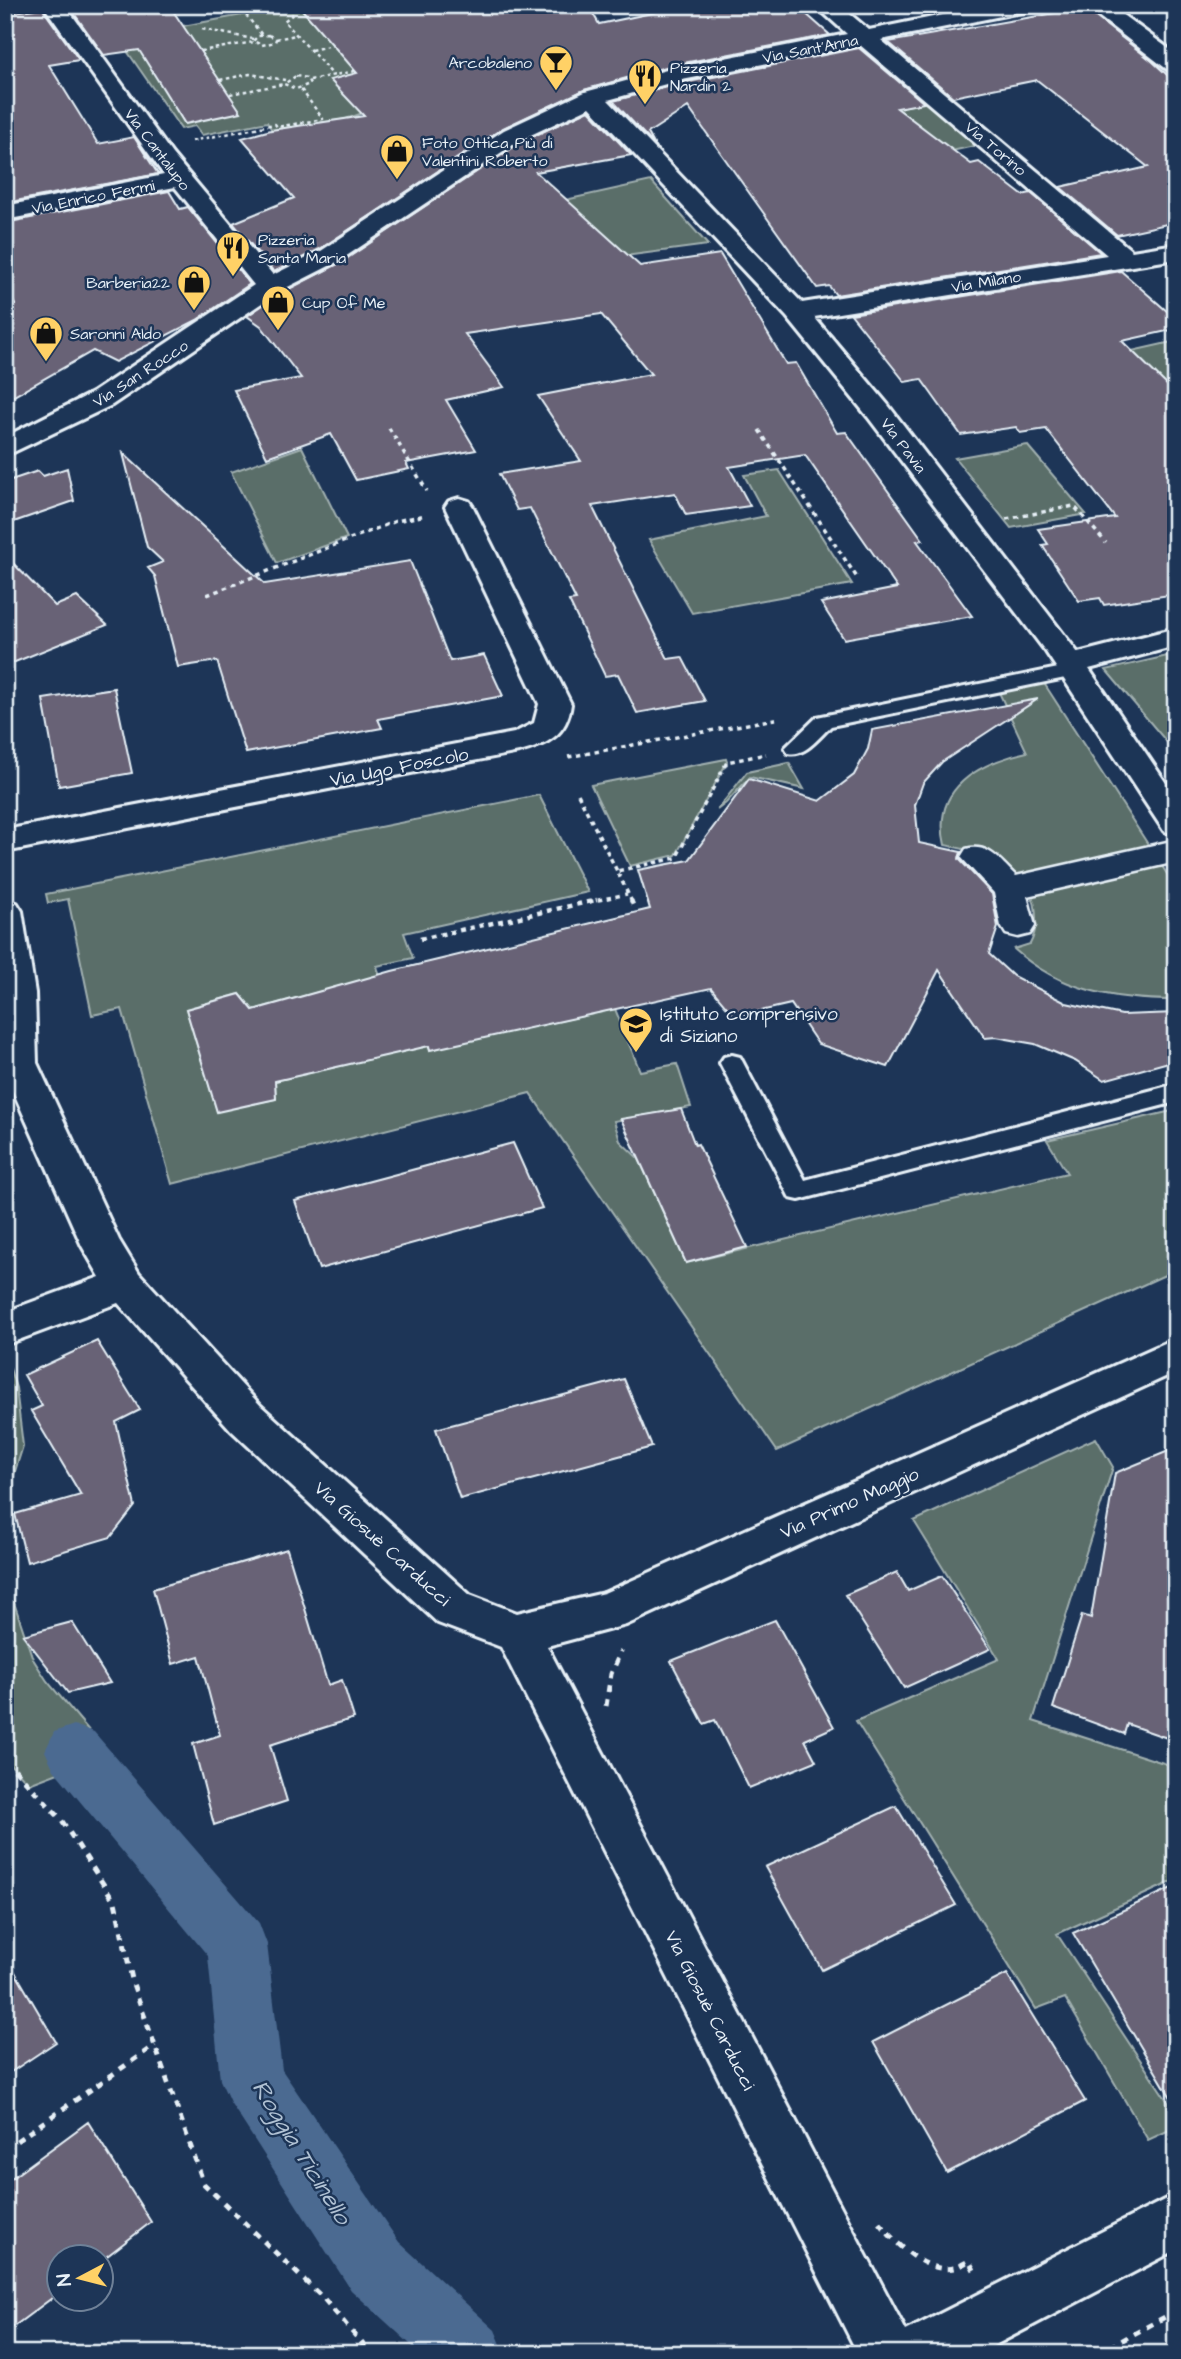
<svg xmlns="http://www.w3.org/2000/svg" width="1181" height="2359" viewBox="0 0 1181 2359" font-family="'Architects Daughter',sans-serif">
	<style>
		.green { fill: #5a6e69; stroke: #a1b0b0; stroke-width: 2 }
		.lines { fill: none; stroke-linecap: round; stroke-linejoin: round }
		.canal { fill: #4c6b91; fill-rule: evenodd }
		.building { fill: #676276; stroke: #e8f1f8; stroke-width: 2 }
		.service-casing { stroke: #e8f1f8; stroke-width: 6 }
		.pedestrian-casing { stroke: #e8f1f8; stroke-width: 5 }
		.minor-casing { stroke: #e8f1f8; stroke-width: 6 }
		.path-far3 { stroke: #e8f1f8; stroke-width: 2.5; stroke-dasharray: 3.5 3.5; stroke-linecap: butt }
		.path-far2 { stroke: #e8f1f8; stroke-width: 3.5; stroke-dasharray: 4.5 4.5; stroke-linecap: butt }
		.path-far1 { stroke: #e8f1f8; stroke-width: 4.5; stroke-dasharray: 5 5; stroke-linecap: butt }
		.path { stroke: #e8f1f8; stroke-width: 5; stroke-dasharray: 7 7; stroke-linecap: butt }
		.service { fill: #1d3557; fill-rule: evenodd }
		.pedestrian { fill: #1d3557; fill-rule: evenodd }
		.minor { fill: #1d3557; fill-rule: evenodd }
		.labels { text-anchor: middle; stroke-width: 5; stroke-linejoin: round; paint-order: stroke }
		.far-street-label { font-size: 16px; fill: #e8f1f8; stroke: #1d3557 }
		.far-poi-label { font-size: 16px; fill: #e8f1f8; stroke: #1d3557; text-anchor: start }
		.street-label { font-size: 19px; fill: #e8f1f8; stroke: #1d3557 }
		.poi-label { font-size: 19px; fill: #e8f1f8; stroke: #1d3557; text-anchor: start }
		.near-water-label { font-size: 24px; font-style: italic; fill: #b1c2d4; stroke: #1d3557 }
	</style>
	<rect width="100%" height="100%" fill="#1d3557"/>
	<filter id="ink" filterUnits="userSpaceOnUse"><feTurbulence type="fractalNoise" baseFrequency=".0143" numOctaves="2"/><feDisplacementMap in="SourceGraphic" scale="14" xChannelSelector="R" yChannelSelector="G"/><feConvolveMatrix kernelMatrix="1 2 1 2 8 2 1 2 1" color-interpolation-filters="sRGB"/></filter>
	<g filter="url(#ink)">
		<path class="green" d="M296,5H397L363,113L346,119L272,130L267,122L202,135L195,126L181,129L118,38Z
			M926,102L979,145L897,163L846,119Z
			M651,181L708,245L625,256L565,200Z
			M1176,341V393L1160,397L1114,355Z
			M1027,445L1086,514L1011,528L955,458Z
			M302,447L347,538L277,563L231,472Z
			M779,470L852,584L692,613L649,540L766,516L744,475Z
			M1176,654V753L1106,670Z
			M1040,677L1151,849L1021,878L991,855L945,845C931,788 979,763 1027,752L996,686Z
			M726,759L727,762L676,855L630,866L591,785Z
			M789,763L804,789L750,777L726,803L717,810L747,772Z
			M539,795L588,892L404,933L413,958L377,966L382,986L371,988L362,980L253,1010L240,994L186,1009L217,1111L276,1099L275,1081L387,1055L423,1032L430,1049L615,1009L640,1071L677,1064L691,1107L614,1121L620,1141L639,1159L686,1263L1067,1173L1047,1140L1176,1110V1270L777,1451L530,1093L172,1184L122,1009L92,1015L68,899L48,903L46,894Z
			M1160,863L1176,888V1000C1116,1000 1060,991 1014,949L1030,944C1038,930 1038,906 1030,892Z
			M5,1353L16,1388L23,1446L5,1503Z
			M1096,1438L1113,1467L1033,1721L1176,1767V1880L1057,1934L1176,2114V2127L1148,2140L1065,1998L1036,2009L856,1721L999,1659L914,1521Z
			M5,1576L33,1659L47,1681L91,1733L74,1751L61,1772L29,1784L5,1759Z"/>
		<g class="lines">
			<path class="canal" d="M74,1725L94,1732L259,1923L267,1944L282,2070L399,2242L495,2330L505,2354H421L351,2290L230,2102L220,2080L208,1956L54,1770L45,1751L54,1732Z"/>
		</g>
		<path class="building" d="M5,5H11L15,12L42,8L79,60L49,65L98,144L134,137L158,174L5,203Z
			M68,5H169L241,112L185,124L139,50L104,55Z
			M298,5H588L599,24L690,5H750L753,8L796,5L830,35L673,65L584,90L503,128L320,249L274,272L233,223L294,198L242,138L271,130L364,116L330,80L357,73Z
			M1084,8L1152,61L1176,83V222L1117,235L1060,187L1148,167L1037,80L953,97L888,42Z
			M859,48L924,103L897,108L971,164L979,162L1022,195L1031,193L1101,253L836,295L829,286L817,288L688,107L648,133L655,146L613,101L678,84Z
			M589,110L631,155L536,172L640,266L720,254L786,364L796,363L837,433L846,432L923,540L917,541L972,616L844,639L821,603L897,588L805,455L729,467L750,506L686,515L675,493L592,506L668,659L682,657L705,701L637,713L618,674L605,676L569,601L576,600L530,508L517,510L499,474L581,461L538,396L651,374L601,314L465,334L504,387L446,400L476,450L406,463L409,469L356,480L331,434L267,457L234,390L301,378L261,326L247,316L279,294L340,263L521,142Z
			M169,191L180,209L188,207L250,284L197,320L115,362L93,351L5,401V307L15,305L5,283V223Z
			M1121,271L1176,319V329L1122,341L1176,394V594L1104,605L1100,598L1079,601L1042,545L1048,544L1038,529L1115,518L1046,429L1020,433L1016,427L961,435L921,379L905,382L851,314Z
			M123,453L265,584L410,561L450,661L484,655L503,696L378,719L382,728L246,753L217,661L178,667L155,576L148,568L163,562L147,547Z
			M67,468L74,501L5,525V482L38,471L43,476Z
			M5,555L55,606L77,597L107,625L5,666Z
			M114,688L132,773L59,786L43,699Z
			M1038,699L942,762L923,783L915,805L919,843L961,852L959,859L992,894L998,927L989,954L1013,976L1066,1003L1122,1015L1176,1013V1060L1104,1080L1075,1061L1035,1044L996,1037L985,1038L939,970L888,1067L818,1044L791,1004L735,1017L711,988L430,1050L429,1046L275,1081L276,1099L217,1112L186,1009L240,994L253,1010L392,971L650,909L638,870L689,860L749,779L820,801L854,775L868,749L872,730Z
			M681,1109L695,1145L698,1144L747,1247L686,1263L621,1119Z
			M513,1143L542,1208L319,1269L295,1201Z
			M97,1341L140,1410L116,1422L135,1506L111,1537L27,1562L15,1514L81,1495L31,1411L42,1406L24,1375Z
			M624,1379L652,1447L460,1499L436,1429Z
			M1176,1448V1741L1127,1724L1124,1734L1053,1708L1082,1615L1091,1618L1115,1473Z
			M287,1549L328,1685L342,1680L354,1718L270,1745L287,1801L214,1825L193,1744L220,1735L199,1656L173,1664L153,1589Z
			M897,1572L908,1591L942,1576L990,1649L904,1688L845,1595Z
			M775,1620L834,1727L805,1740L816,1761L749,1788L715,1720L704,1724L671,1661Z
			M72,1622L110,1683L68,1693L23,1635Z
			M896,1806L956,1905L822,1970L765,1867Z
			M1176,1886V2106L1073,1933Z
			M5,1955L56,2042L5,2076Z
			M1007,1974L1085,2101L947,2173L873,2042Z
			M88,2122L151,2222L102,2260V2258H60V2292L5,2333V2183Z"/>
		<g class="lines">
			<g class="service-casing">
				<path id="service" d="M881,5L874,10L867,6V5Z
					M1073,665L1080,667L1083,671L1080,675L831,726C819,737 805,757 788,753L785,748L817,717Z
					M732,1055L740,1057L805,1180L1176,1084V1102L799,1200L790,1198L720,1063L724,1057Z"/>
			</g>
			<g class="pedestrian-casing">
				<path id="pedestrian" d="M1176,840V862L1027,896L1035,926L1030,934L1018,937L1006,934L1001,926L994,893L961,857L966,849C989,843 1000,861 1016,876Z"/>
			</g>
			<g class="minor-casing">
				<path id="minor" d="M43,5H65L172,154L273,275L321,251L504,130L585,92L674,68L847,34L815,5H839L869,30L992,5H1037L1034,10L1026,11L881,40L1132,251L1176,244V259L814,317L888,405L1078,653L1176,628V646L1089,669L1176,798V834L1164,831L1046,652L868,417L787,317L590,107L520,140L339,261L278,292L112,405L5,456V437L92,393L254,285L175,187L5,220V206L164,175ZM860,45L1107,255L802,303L608,100L677,81Z
					M1084,5H1109L1176,54V72L1168,70Z
					M459,498L469,501L473,507L571,704C567,735 547,745 519,752L5,852V830L514,733L534,723L539,704L445,507L449,501Z
					M5,899L17,903L22,911L35,993L37,1063L119,1240L139,1273L261,1406L470,1595L517,1613L604,1593L1176,1338V1372L626,1625L547,1646L906,2331L1176,2194V2250L978,2354H858L501,1647L438,1623L231,1430L118,1303L5,1345V1312L100,1277L82,1246L5,1073Z"/>
			</g>
			<path class="path-far3" d="M293,14L284,21L333,75
				M246,15L262,35
				M202,29L253,39
				M269,35L276,39L275,42L262,45L253,41L258,36Z
				M276,39L296,35
				M311,50L333,45
				M201,51L254,42
				M296,76L307,78L310,84L296,89L284,84Z
				M220,80L250,74L285,80
				M310,80L355,71
				M230,94L284,84
				M192,141L275,124L277,127L323,119L300,88"/>
			<path class="path-far2" d="M389,428L427,491
				M759,430L858,579
				M1006,519L1074,506L1106,543
				M207,595L396,521L426,515
				M568,757L780,718
				M578,794L617,871
				M589,902L627,894
				M632,902L617,871L676,858L727,762L766,754"/>
			<path class="path-far1" d="M631,900L633,905
				M420,939L597,900"/>
			<path class="path" d="M606,1706L611,1674L621,1651
				M5,1759L60,1818L115,1902L133,1984L204,2184L324,2299L371,2354
				M5,2149L155,2045
				M879,2223C895,2242 925,2274 954,2268C959,2267 964,2263 969,2261L974,2270
				M1097,2354L1176,2311"/>
			<use href="#service" class="service"/>
			<use href="#pedestrian" class="pedestrian"/>
			<use href="#minor" class="minor"/>
		</g>
	</g>
	<defs>
		<g id="bar-pin" transform="scale(1.75)"><path d="M0 17L-7.5 6A9.5 9.5 0 1 1 7.5 6Z" fill="#ffd166" stroke="#1d3557"/><path d="M-6-5H6L.8 .8V4.5H3.5V6h-7V4.5H-.8V.8Z" fill="#111"/></g>
		<g id="restaurant-pin" transform="scale(1.75)"><path d="M0 17L-7.5 6A9.5 9.5 0 1 1 7.5 6Z" fill="#ffd166" stroke="#1d3557"/><path d="M-5-6h1v4h1v-4h1v4h1v-4h1v5L-1.5 .5V6h-2V.5L-5-1ZM5-6V6H3V1.5H1.5Q1.5-4 5-6Z" fill="#111"/></g>
		<g id="shop-pin" transform="scale(1.75)"><path d="M0 17L-7.5 6A9.5 9.5 0 1 1 7.5 6Z" fill="#ffd166" stroke="#1d3557"/><path d="M-5-2.5h2.3a2.7 3.5 0 0 1 5.4 0H5L5.5 6h-11ZM-1.5-2.5h3a1.5 2.3 0 0 0-3 0Z" fill="#111"/></g>
		<g id="school-pin" transform="scale(1.75)"><path d="M0 17L-7.5 6A9.5 9.5 0 1 1 7.5 6Z" fill="#ffd166" stroke="#1d3557"/><path d="M0-5L7-2L0 1L-7-2ZM-4 1L0 2.5L4 1V4Q0 6-4 4Z" fill="#111"/></g>
	</defs>
	<g fill-rule="evenodd">
		<use href="#bar-pin" x="556" y="62"/>
		<use href="#restaurant-pin" x="645" y="76"/>
		<use href="#shop-pin" x="397" y="151"/>
		<use href="#restaurant-pin" x="233" y="248"/>
		<use href="#shop-pin" x="194" y="282"/>
		<use href="#shop-pin" x="278" y="302"/>
		<use href="#shop-pin" x="46" y="333"/>
		<use href="#school-pin" x="636" y="1024"/>
	</g>
	<g class="labels">
		<g class="far-street-label">
			<text transform="translate(810 48) rotate(-11)" y="6">Via Sant'Anna</text>
			<text transform="translate(996 148) rotate(40)" y="6">Via Torino</text>
			<text transform="translate(158 149) rotate(53)" y="6">Via Cantalupo</text>
			<text transform="translate(93 196) rotate(-11)" y="6">Via Enrico Fermi</text>
			<text transform="translate(986 281) rotate(-9)" y="6">Via Milano</text>
			<text transform="translate(140 373) rotate(-33)" y="6">Via San Rocco</text>
			<text transform="translate(904 445) rotate(53)" y="6">Via Pavia</text>
		</g>
		<g class="far-poi-label">
			<text x="532" y="68" text-anchor="end">Arcobaleno</text>
			<text x="670" y="73">Pizzeria<tspan x="670" dy="18">Nardin 2</tspan></text>
			<text x="422" y="148">Foto Ottica Più di<tspan x="422" dy="18">Valentini Roberto</tspan></text>
			<text x="258" y="245">Pizzeria<tspan x="258" dy="18">Santa Maria</tspan></text>
			<text x="170" y="288" text-anchor="end">Barberia22</text>
			<text x="302" y="308">Cup Of Me</text>
			<text x="70" y="339">Saronni Aldo</text>
		</g>
		<g class="street-label">
			<text transform="translate(399 766) rotate(-11)" y="7">Via Ugo Foscolo</text>
			<text transform="translate(849 1502) rotate(-24)" y="7">Via Primo Maggio</text>
			<text transform="translate(383 1543) rotate(42)" y="7">Via Giosuè Carducci</text>
			<text transform="translate(711 2010) rotate(63)" y="7">Via Giosuè Carducci</text>
		</g>
		<g class="poi-label">
			<text x="660" y="1020">Istituto comprensivo<tspan x="660" dy="22">di Siziano</tspan></text>
		</g>
		<g class="near-water-label">
			<text transform="translate(302 2152) rotate(58)" y="8">Roggia Ticinello</text>
		</g>
	</g>
	<rect width="1181" height="2359" fill="none" stroke="#1d3557" stroke-width="28"/>
	<rect x="14" y="14" width="1153" height="2331" fill="none" stroke="#e8f1f8" stroke-width="2.5" filter="url(#ink)"/>
	<g transform="translate(80 2278) rotate(263)"><circle r="33" fill="#1d3557" stroke="#6e8097" stroke-width="2"/>
	<path d="M0-5L12 26L0 18L-12 26Z" fill="#ffd166"/>
	<text y="-10" font-size="19" font-weight="bold" text-anchor="middle" fill="#e8f1f8">N</text>
	</g>
</svg>
